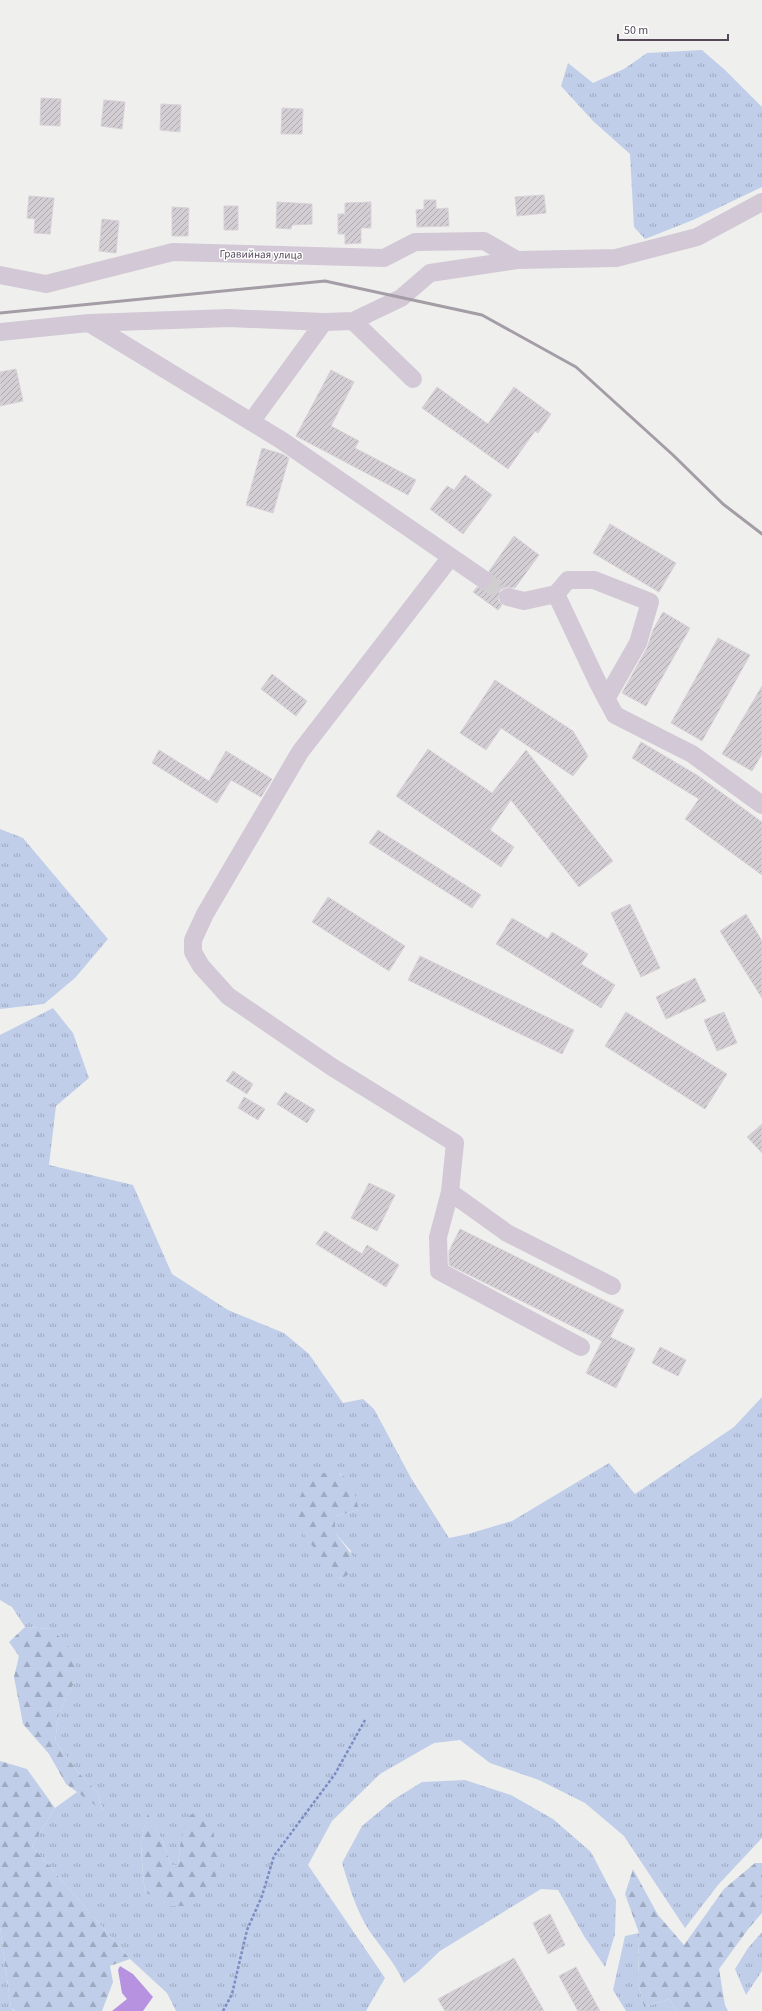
<svg xmlns="http://www.w3.org/2000/svg" width="762" height="2011" viewBox="0 0 762 2011" font-family="'Source Sans 3',sans-serif">
	<style>
		.grass { fill: url(#grass-tufts); fill-rule: evenodd }
		.forest { fill: url(#forest-firs) }
		.water { fill: #b792e1 }
		.building { fill: url(#building-hatch); stroke: #d8d2d8 }
		.lines { fill: none; stroke-linecap: round; stroke-linejoin: round }
		.minor-tunnel { stroke: #d0cecf; stroke-width: 18; stroke-dasharray: 18 9; stroke-linecap: butt }
		.path { stroke: #7c8cc3; stroke-width: 2.5; stroke-dasharray: 3 2; stroke-linecap: butt }
		.minor { stroke: #d2c8d6; stroke-width: 18 }
		.rail { stroke: #a49da6; stroke-width: 3 }
		.labels { text-anchor: middle; stroke-width: 3; stroke-linejoin: round; paint-order: stroke }
		.street-label { font-size: 11px; fill: #544858; stroke: #fff }
	</style>
	<defs>
		<pattern id="grass-tufts" width="24" height="20" patternUnits="userSpaceOnUse"><rect width="24" height="20" fill="#c0cee9"/><path d="M3 7l-1-3M5 7V3M7 7l1-3M15 17l-1-3M17 17v-4M19 17l1-3" fill="none" stroke="#9fa9c0"/></pattern>
		<pattern id="forest-firs" width="22" height="20" patternUnits="userSpaceOnUse"><rect width="22" height="20" fill="#c0cee9"/><path d="M5 1l3.5 6h-7zM16 11l3.5 6h-7z" fill="#9fa9c0"/></pattern>
		<pattern id="building-hatch" width="6" height="6" patternUnits="userSpaceOnUse"><rect width="6" height="6" fill="#d3ced4"/><path d="M-1 1l2-2M0 6l6-6M5 7l2-2" fill="none" stroke="#aea9af"/></pattern>
	</defs>
	<rect width="100%" height="100%" fill="#eff0ed"/>
	<path class="grass" d="M702,50L725,70L762,107V187L693,220L645,239L634,227L630,154L593,121L561,86L568,63L593,83L624,69L647,53Z
		M0,829L23,838L108,939L75,978L44,1004L0,1009Z
		M53,1008L73,1033L89,1078L56,1106L49,1165L133,1185L172,1274L228,1310L284,1333L309,1354L343,1403L363,1399L374,1409L411,1478L449,1538L468,1534L512,1521L609,1463L635,1494L734,1427L762,1397V1838L718,1885L685,1928L624,1836L585,1803L539,1780L490,1763L460,1740L434,1743L380,1774L332,1821L308,1865L385,1978L366,2011H176L167,1993L130,1959L32,1846L55,1808L77,1792L103,1810L97,1792L78,1772L55,1741L59,1713L73,1685L52,1629L25,1627L12,1607L0,1600V1035ZM340,1473L359,1510L335,1516V1533L351,1551L349,1573L341,1579L321,1555ZM148,1815L163,1842L171,1865L178,1866L180,1846L191,1906L145,1892C142,1865 138,1841 148,1815Z
		M465,1780L511,1795L553,1819L591,1852L616,1900L615,1934L605,1967L584,1936L558,1890L541,1889L440,1951L418,1972L404,1983C394,1961 381,1948 368,1929C356,1909 349,1886 342,1863L362,1826L393,1800L422,1782Z
		M0,1927L11,2008L14,2011H0Z
		M762,1932V1971L746,1995L735,1969L748,1948Z
		M639,1933L638,1983L644,2007L670,1999L676,2011H626L613,1990L625,1936Z"/>
	<path class="forest" d="M313,1473C350,1473 350,1474 359,1510L335,1516V1533L356,1560L349,1574L341,1579C330,1566 297,1532 296,1516C295,1502 306,1485 313,1473Z
		M25,1627L52,1629L77,1655L73,1685L59,1713L55,1741L78,1772L97,1792L103,1811L66,1784L49,1754L23,1724L14,1677L19,1656L9,1642Z
		M0,1761L27,1769L55,1808L32,1846L130,1959L110,1966L113,1982L102,2011H15L11,2008L0,1927Z
		M197,1811L211,1823L221,1864L211,1889L191,1906H170L145,1892C142,1864 138,1841 148,1814L163,1842L171,1865L178,1866L180,1846L187,1817Z
		M755,1863H762V1913L749,1928L719,1969L725,2005L728,2011H676L670,1999L644,2007L638,1983L639,1933L625,1894L633,1869L658,1915L684,1945L724,1889Z"/>
	<path class="water" d="M120,1966L133,1974L153,1997L143,2011H112L127,1999L122,1993L118,1970Z"/>
	<path class="building" d="M41,98L61,99L60,126L40,125Z
		M104,100L125,102L122,129L101,126Z
		M161,104L181,105L180,132L160,130Z
		M282,108L303,109L302,134H281Z
		M544,195L546,213L517,216L515,197Z
		M29,196L54,198L50,234L34,233L35,219L27,218Z
		M424,200H436V209L448,208L449,226L417,227L416,210L424,209Z
		M277,202L312,204V224L292,225L291,229L276,228Z
		M371,202V228H361V243L345,244V234H338V214H345V203Z
		M224,206H238V230H224Z
		M172,207L189,208L188,236H172Z
		M102,219L119,221L116,253L99,251Z
		M16,369L23,401L0,406V372Z
		M331,370L354,382L331,426L359,441L355,448L416,480L408,495L296,436Z
		M437,387L488,424L514,387L551,414L538,433L535,431L508,469L422,408Z
		M262,448L282,454L289,458L273,513L246,505Z
		M465,475L492,495L463,534L430,509L447,486L454,490Z
		M610,524L676,563L659,592L593,553Z
		M514,536L539,555L515,588L506,587L500,590L498,600L502,605L498,610L473,592L477,587L483,589L491,585L493,579L489,571Z
		M663,612L690,628L646,706L622,693L647,648L653,630Z
		M718,638L750,655L702,741L671,723Z
		M272,674L307,701L296,716L261,689Z
		M495,680L573,731L588,756L573,776L501,728L486,750L460,733Z
		M762,686V754L752,771L722,754Z
		M641,742L697,775L762,822V875L685,819L699,799L632,758Z
		M428,749L492,793L526,750L613,861L579,887L511,800L490,830L514,847L501,867L396,796Z
		M159,750L209,781L226,751L272,779L261,797L231,780L217,803L152,763Z
		M378,830L481,895L472,908L369,843Z
		M328,897L405,946L389,971L312,922Z
		M630,904L660,968L641,977L611,913Z
		M746,914L762,941V998L720,931Z
		M512,918L548,939L552,932L588,954L581,964L615,985L601,1008L496,944Z
		M420,956L574,1030L562,1054L408,980Z
		M695,978L706,1001L666,1019L656,997Z
		M626,1012L727,1074L705,1109L605,1046Z
		M724,1012L737,1043L717,1051L704,1020Z
		M233,1071L253,1084L247,1094L226,1081Z
		M285,1092L315,1110L307,1123L277,1104Z
		M244,1097L265,1109L258,1120L238,1108Z
		M762,1124V1153L747,1137Z
		M369,1183L395,1195L377,1231L351,1218Z
		M460,1229L624,1310L610,1337L635,1349L616,1388L586,1373L602,1341L449,1265V1251Z
		M325,1231L362,1254L367,1245L399,1265L386,1287L316,1244Z
		M660,1347L686,1360L678,1376L652,1363Z
		M550,1914L565,1945L548,1954L533,1923Z
		M514,1958L544,2011H445L438,1999Z
		M576,1967L600,2011H578L559,1976Z"/>
	<g class="lines">
		<path class="minor-tunnel" d="M483,579L508,597"/>
		<path class="path" d="M223,2011L232,1994L247,1930L262,1896L274,1856L335,1774L365,1720"/>
		<path class="minor" d="M0,275L46,284L173,252L384,258L415,242L484,241L517,260
			M353,321L413,379
			M89,323L281,440L483,579
			M0,332L89,323L229,318L324,322L353,321L401,298L430,273L517,260L616,258L697,237L762,202
			M251,422L324,322
			M450,558L300,752L205,914L193,940V952L201,966L228,996L332,1067L455,1143L450,1192L507,1233L612,1286
			M556,594L568,580H594L650,602L638,643L606,699
			M508,597L524,601L556,594L598,683L615,715L692,754L762,805
			M450,1192L438,1237L439,1271L581,1347"/>
		<path class="rail" d="M0,313L325,281L482,315L576,367L673,455L723,504L762,534"/>
	</g>
	<g class="labels">
		<g class="street-label">
			<text transform="translate(261 254) rotate(1)" y="4">Гравийная улица</text>
		</g>
	</g>
	<path d="M618 34v6h110v-6" fill="none" stroke="#544858" stroke-width="2"/>
	<text x="624" y="34" font-size="12" fill="#544858" stroke="#ffffff" stroke-width="3" paint-order="stroke">50 m</text>
</svg>
